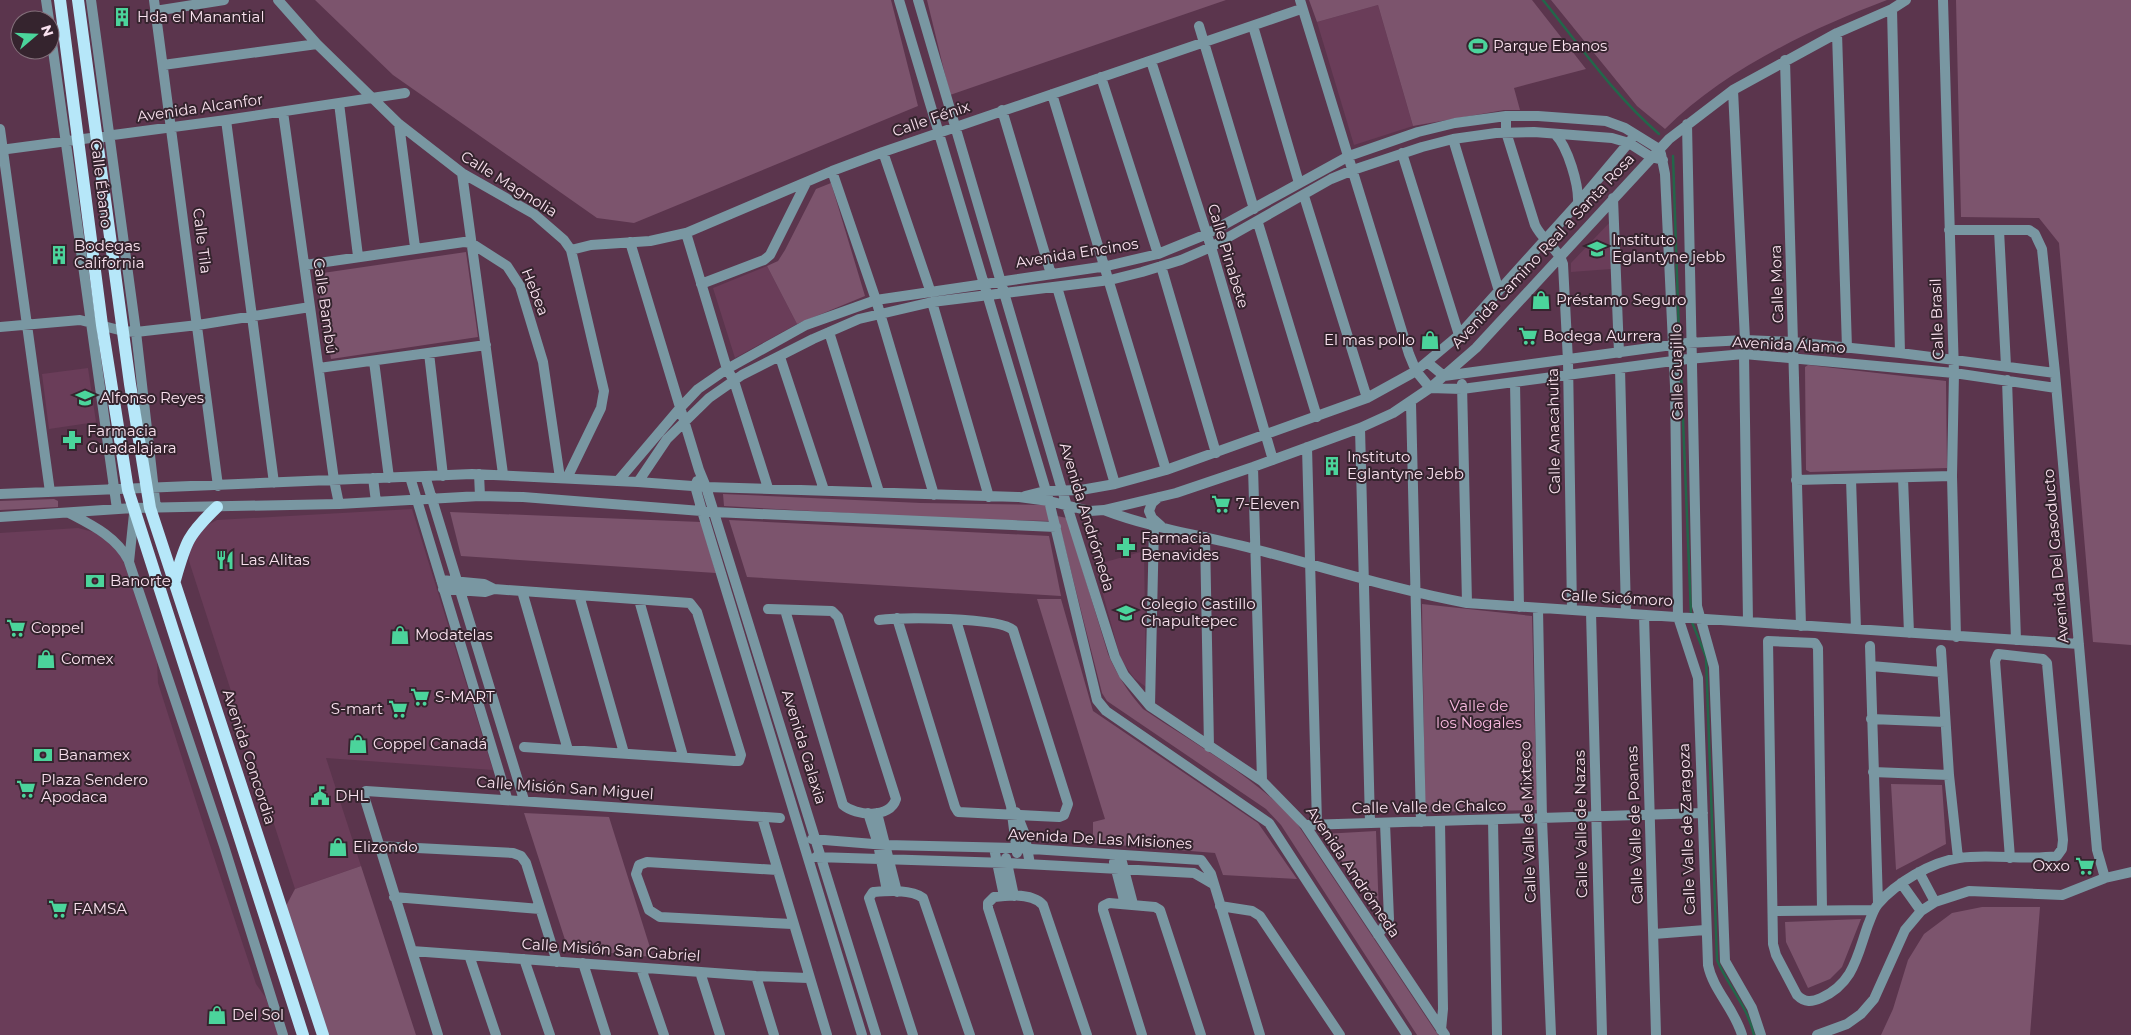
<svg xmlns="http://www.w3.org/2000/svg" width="2131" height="1035" viewBox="0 0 2131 1035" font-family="Montserrat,sans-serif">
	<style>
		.built { fill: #6a3d59 }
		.green { fill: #7c546d }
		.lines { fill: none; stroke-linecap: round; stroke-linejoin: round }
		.stream { stroke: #23664a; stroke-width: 2.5 }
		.minor { stroke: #7997a2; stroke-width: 10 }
		.major { stroke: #b6e7f9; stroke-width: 12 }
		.labels { text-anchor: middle; stroke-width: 4; stroke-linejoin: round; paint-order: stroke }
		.poi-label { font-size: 15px; fill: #fae2ef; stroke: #35242e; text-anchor: start }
		.street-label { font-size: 15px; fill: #fae2ef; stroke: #35242e }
		.park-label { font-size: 15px; fill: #fab9e0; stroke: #35242e }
	</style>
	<rect width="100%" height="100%" fill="#5b354d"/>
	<path class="built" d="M1378,5L1413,126L1354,145L1317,22Z
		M1610,222L1611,269L1571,272V263Z
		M767,266L797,324L735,358L713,288Z
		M88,368L96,422L49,429L42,374Z
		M412,509L493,770L326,758L361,866L295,889L189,561L190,547L204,527L217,520Z
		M78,528L101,534L115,546L123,560L157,661L158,683L209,842L256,984L266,998L278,1035H0V533Z
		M1144,551L1146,687L1134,678L1121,660L1095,565Z"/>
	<path class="green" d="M315,0H891L918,106L634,223L597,218L393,75Z
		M927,0H1226L950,95Z
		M1309,0H1532L1586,69L1514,88L1520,110H1504L1413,126L1378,5L1317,22Z
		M1551,0H1887C1810,29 1723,71 1665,129L1637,106Z
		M1956,0H2131V645L2093,642L2059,243L2039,218L1961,217Z
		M831,183L865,296L797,324L767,266L778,261L785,250L816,189Z
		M466,252L478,337L331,359L316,274Z
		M1808,365L1946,381L1947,468L1810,472L1806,470L1805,367Z
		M723,494L921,503L1045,505L1050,521L956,519L724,506Z
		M54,499L58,501V507L0,510V501Z
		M450,512L701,522L716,573L461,556Z
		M1057,516L1067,518L1108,654C1117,675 1128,692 1143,709C1195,744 1254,776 1296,822L1438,1035H1417L1281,825L1266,809L1107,701L1102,693Z
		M729,520L1049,536L1061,596L747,577Z
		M1037,599H1061L1093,711L1258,823L1297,879L1223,875L1215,853L1093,843V822L1105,819Z
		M1422,604L1532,616L1537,810L1425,812Z
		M1891,784L1942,785L1946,844L1896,870Z
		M524,813L609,817L653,957L568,949Z
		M1376,831L1379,915L1323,834Z
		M361,866L416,1035H327L286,906L295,889Z
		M1982,907H2040L2030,1035H1881L1893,1009L1908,960L1924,934L1952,913Z
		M1861,919L1842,967L1830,979L1808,988L1786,942L1785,922Z"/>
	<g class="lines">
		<path class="stream" d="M1543,0C1580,46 1614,95 1659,134
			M1673,156L1679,336
			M1681,371L1691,614
			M1692,622L1706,657L1717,960C1728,986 1748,1007 1754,1035"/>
		<path class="minor" d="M46,0L49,20
			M91,0L136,332L156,508
			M154,0L218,486
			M278,0L317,44L399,124L462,173L534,214L564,240L571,250L604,391L601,408L567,478
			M899,0L1049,501L1097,700L1106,711L1269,823L1407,1035
			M918,0L1062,490L1115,657L1124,675L1150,706L1262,781L1305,825L1445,1035
			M1300,0L1409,354L1416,371L1430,388L1462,389L1688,359L1744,354L1954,373L2056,388
			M1943,0L1954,373L1952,476L1956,637
			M1892,9L1900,353
			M155,11L224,0
			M1199,26L1254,209
			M1253,26L1299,183
			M50,29L117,509
			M1837,33L1847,348
			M1785,60L1801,626
			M1151,61L1211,247L1273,460
			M163,65L317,44
			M1101,77L1158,254
			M1733,90L1745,340
			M1052,94L1166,470
			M339,103L358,256
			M1002,110L1051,274
			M283,112L334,480L339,504
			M1506,116V132L1535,225C1542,240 1558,248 1563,264L1568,361L1572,610
			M226,120L274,483
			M399,124L415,247
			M1687,124L1697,606L1714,667L1725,961L1752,1008L1761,1035
			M0,129L50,492
			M1555,134C1568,147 1579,185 1578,203
			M1453,139L1499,291
			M0,150L226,120L405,93
			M883,152L930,290
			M1402,153L1459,335
			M1661,154L1665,174L1675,386L1678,617L1698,678L1708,965C1713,990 1734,1008 1742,1035
			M832,171L876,300L934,495
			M462,173L503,474
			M1304,196L1367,398
			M1613,198L1619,353
			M1258,223L1317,417
			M1949,230H2029L2035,234L2042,249L2055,373L2097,850L2105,878
			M1999,230L2006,366
			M686,233L727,369L734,381L768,488
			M630,242L699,470L706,487L876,1035
			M571,250L591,245L650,241L686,233L832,171L883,152L1301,9
			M305,265L464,242L471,243L507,266L520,286L543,362L560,478
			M1161,266L1216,453
			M701,284L764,260L770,255L806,183
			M1057,287L1115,484
			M932,302L989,497
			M0,327L80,320L123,331L136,332L198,325L310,307
			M829,332L879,492
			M429,353L443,476
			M1744,354L1748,622
			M780,357L824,490
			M374,361L389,478
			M1427,362L1444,376L1687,343L1745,340L1793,342L1900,353L2055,373
			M319,368L486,345
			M1620,368L1626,613
			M2007,380L2016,640
			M1515,382L1519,607
			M1462,384L1467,603
			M1411,403L1421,822
			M1360,428L1370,823
			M1307,447L1317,824
			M1253,467L1262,781
			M479,474L480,496
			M425,476L524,800
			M410,477L507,798
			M373,478L376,502
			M1903,478L1909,633
			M1851,479L1856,629
			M1796,480L1952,476
			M618,481L680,408L698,389L727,369L806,325L876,300L1107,266L1158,254L1207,234L1349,156L1418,132L1455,123L1506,116H1538L1606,121L1625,128L1659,149
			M697,481L695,486L702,511L862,1035
			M638,482L667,439L709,398L742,375L813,339L859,319L932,302L1110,280L1142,272L1181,260L1211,247L1331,179L1353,170L1422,147L1453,139L1496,133L1534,132L1612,138L1629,143L1651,157L1663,160
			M0,494L472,474L638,482L706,487L1019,497L1049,501L1090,511L1104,510L1176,493L1253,467L1360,428L1393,413L1430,388L1476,348L1669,139L1733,90L1837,33L1892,9L1906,0
			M1025,496L1045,491L1081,490L1115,484L1166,470L1367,398L1416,371L1459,335L1578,203L1631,140
			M1159,497L1152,503L1149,511L1152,518L1161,526
			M1104,510C1153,529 1207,536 1258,550C1327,568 1396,590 1467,603L2079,644
			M69,513C92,525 117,537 129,561
			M134,514L129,562L224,846L283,1035
			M0,517L133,508L339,504L480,496L523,497L714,512L1056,527
			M1205,537L1209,747
			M441,580L484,584L494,589L690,603L697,612L741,755L739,761H734L524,747
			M443,589L485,592L494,589
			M522,591L568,750
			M579,595L624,753
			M639,600L683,756
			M768,609L832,611L838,617L896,799C890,819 856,816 843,805L785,610
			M1538,609L1542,819L1551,1035
			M1591,612L1602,1035
			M1644,615L1656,1035
			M879,620C900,617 999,617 1013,630L1068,804L1064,815L1059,817L958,812L955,807L897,618
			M956,620L1011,806L1017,853
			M1870,646L1878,903
			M1941,650L1949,775L1958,858
			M1871,666L1941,672
			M1150,706L1154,525
			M1871,719L1945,722
			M1873,772L1949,775
			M1016,812L1024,832L1030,864
			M868,813L878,844L887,891
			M877,813L897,892
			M762,817L827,1035
			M1493,820L1497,1035
			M1440,821L1443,1009L1441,1030
			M1305,825L1703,813
			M812,839L886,845L1016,848L1201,860L1211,874L1260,1035
			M378,846L513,853L521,856L526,863L557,962
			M994,848L1004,896
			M816,857L1007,863L1194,873L1213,884
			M1006,858L1014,896
			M1114,862L1125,904
			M1122,862L1133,904
			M777,870L647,862L639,865L636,874L649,910L660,917L792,924
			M1919,872L1935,902
			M1901,883L1921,911
			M394,897L540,909
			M1220,906L1252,911L1260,916L1340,1035
			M1822,909L1818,648L1815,643L1768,641L1773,944L1776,955L1797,995C1805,1003 1812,1002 1821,998C1854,983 1857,956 1868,925C1871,918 1873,910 1878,904C1896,883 1931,862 1959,858C1991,853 2025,861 2057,856L2062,849L2063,840L2047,663L2043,659L1998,654L1995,661L2010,858
			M1773,911L1874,910
			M1654,934L1705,930
			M1378,935L1389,919L1385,823
			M412,951L756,976L808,978
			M469,955L496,1035
			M524,959L550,1035
			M583,963L606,1035
			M641,968L664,1035
			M700,972L720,1035
			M756,976L774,1035
			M438,1035L364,796L366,791L780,818
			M913,1035L869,898L873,892C887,891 911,889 923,898L970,1035
			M1029,1035L988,908V903L994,897C1008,895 1033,893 1043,905L1087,1035
			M1142,1035L1103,910V906L1109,903L1155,907L1160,910L1201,1035
			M1817,1035L1847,1024L1861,1014L1874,999L1905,930L1921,911L1935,902L1969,891L2062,895L2105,878L2131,872"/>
		<path class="major" d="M60,0L102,325L128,490L303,1035
			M78,0L130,384L150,508L323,1035
			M175,580C186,541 188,535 217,507"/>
	</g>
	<defs>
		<g id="building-bare" transform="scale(1.5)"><path d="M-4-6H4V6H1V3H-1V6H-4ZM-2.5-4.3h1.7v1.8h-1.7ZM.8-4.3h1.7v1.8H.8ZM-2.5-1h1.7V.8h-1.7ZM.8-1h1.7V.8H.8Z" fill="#4bd49b" stroke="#35242e" stroke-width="2.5" paint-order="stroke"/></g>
		<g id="stadium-bare" transform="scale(1.5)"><path d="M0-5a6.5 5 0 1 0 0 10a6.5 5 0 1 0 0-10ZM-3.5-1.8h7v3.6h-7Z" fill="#4bd49b" stroke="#35242e" stroke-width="2.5" paint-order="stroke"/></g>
		<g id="school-bare" transform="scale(1.5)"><path d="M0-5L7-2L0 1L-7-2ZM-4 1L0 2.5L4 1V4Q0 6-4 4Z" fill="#4bd49b" stroke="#35242e" stroke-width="2.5" paint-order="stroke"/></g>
		<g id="shop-bare" transform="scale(1.5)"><path d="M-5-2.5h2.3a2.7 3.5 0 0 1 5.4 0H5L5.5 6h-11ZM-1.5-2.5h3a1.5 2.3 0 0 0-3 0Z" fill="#4bd49b" stroke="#35242e" stroke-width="2.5" paint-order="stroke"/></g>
		<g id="supermarket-bare" transform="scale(1.5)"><path d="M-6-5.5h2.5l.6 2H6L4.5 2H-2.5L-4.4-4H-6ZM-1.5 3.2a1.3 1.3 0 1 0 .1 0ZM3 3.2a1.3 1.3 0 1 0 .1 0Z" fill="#4bd49b" stroke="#35242e" stroke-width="2.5" paint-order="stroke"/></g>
		<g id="pharmacy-bare" transform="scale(1.5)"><path d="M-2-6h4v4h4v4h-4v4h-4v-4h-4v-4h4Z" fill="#4bd49b" stroke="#35242e" stroke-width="2.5" paint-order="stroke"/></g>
		<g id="restaurant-bare" transform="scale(1.5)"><path d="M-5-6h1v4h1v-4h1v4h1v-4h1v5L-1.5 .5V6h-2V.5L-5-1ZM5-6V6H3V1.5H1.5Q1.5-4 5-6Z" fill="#4bd49b" stroke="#35242e" stroke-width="2.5" paint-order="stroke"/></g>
		<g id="bank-bare" transform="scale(1.5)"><path d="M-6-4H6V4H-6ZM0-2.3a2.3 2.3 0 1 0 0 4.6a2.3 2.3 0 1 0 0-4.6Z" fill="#4bd49b" stroke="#35242e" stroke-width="2.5" paint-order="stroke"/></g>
		<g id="civic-bare" transform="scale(1.5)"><path d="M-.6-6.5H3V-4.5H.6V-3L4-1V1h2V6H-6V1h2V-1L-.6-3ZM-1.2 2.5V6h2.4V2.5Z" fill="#4bd49b" stroke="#35242e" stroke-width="2.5" paint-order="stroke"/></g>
	</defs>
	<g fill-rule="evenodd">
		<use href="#building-bare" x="122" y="17"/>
		<use href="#stadium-bare" x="1478" y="46"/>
		<use href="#school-bare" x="1597" y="249"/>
		<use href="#building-bare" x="59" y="255"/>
		<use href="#shop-bare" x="1541" y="300"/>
		<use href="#supermarket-bare" x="1528" y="336"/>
		<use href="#shop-bare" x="1430" y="340"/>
		<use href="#school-bare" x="85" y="398"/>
		<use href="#pharmacy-bare" x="72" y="440"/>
		<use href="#building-bare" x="1332" y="466"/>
		<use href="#supermarket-bare" x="1221" y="504"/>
		<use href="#pharmacy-bare" x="1126" y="547"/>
		<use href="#restaurant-bare" x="225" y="560"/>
		<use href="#bank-bare" x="95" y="581"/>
		<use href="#school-bare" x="1126" y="613"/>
		<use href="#supermarket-bare" x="16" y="628"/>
		<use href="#shop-bare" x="400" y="635"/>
		<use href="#shop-bare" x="46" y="659"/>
		<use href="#supermarket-bare" x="420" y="697"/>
		<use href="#supermarket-bare" x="398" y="709"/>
		<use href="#shop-bare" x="358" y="744"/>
		<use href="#bank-bare" x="43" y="755"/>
		<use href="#supermarket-bare" x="26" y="789"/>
		<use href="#civic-bare" x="320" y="796"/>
		<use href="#shop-bare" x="338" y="847"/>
		<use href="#supermarket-bare" x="2085" y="866"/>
		<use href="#supermarket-bare" x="58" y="909"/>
		<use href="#shop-bare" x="217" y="1015"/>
	</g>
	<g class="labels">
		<g class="poi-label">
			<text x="137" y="22">Hda el Manantial</text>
			<text x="1493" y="51">Parque Ebanos</text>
			<text x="1612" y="245">Instituto<tspan x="1612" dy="17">Eglantyne jebb</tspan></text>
			<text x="74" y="251">Bodegas<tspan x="74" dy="17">California</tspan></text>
			<text x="1556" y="305">Préstamo Seguro</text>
			<text x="1543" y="341">Bodega Aurrera</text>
			<text x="1415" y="345" text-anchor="end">El mas pollo</text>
			<text x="100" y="403">Alfonso Reyes</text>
			<text x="87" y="436">Farmacia<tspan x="87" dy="17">Guadalajara</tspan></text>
			<text x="1347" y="462">Instituto<tspan x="1347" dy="17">Eglantyne Jebb</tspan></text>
			<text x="1236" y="509">7-Eleven</text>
			<text x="1141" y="543">Farmacia<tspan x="1141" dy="17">Benavides</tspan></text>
			<text x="240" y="565">Las Alitas</text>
			<text x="110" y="586">Banorte</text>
			<text x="1141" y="609">Colegio Castillo<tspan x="1141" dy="17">Chapultepec</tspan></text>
			<text x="31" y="633">Coppel</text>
			<text x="415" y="640">Modatelas</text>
			<text x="61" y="664">Comex</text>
			<text x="435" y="702">S-MART</text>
			<text x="383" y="714" text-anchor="end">S-mart</text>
			<text x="373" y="749">Coppel Canadá</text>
			<text x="58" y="760">Banamex</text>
			<text x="41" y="785">Plaza Sendero<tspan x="41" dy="17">Apodaca</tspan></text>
			<text x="335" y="801">DHL</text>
			<text x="353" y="852">Elizondo</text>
			<text x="2070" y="871" text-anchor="end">Oxxo</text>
			<text x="73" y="914">FAMSA</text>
			<text x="232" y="1020">Del Sol</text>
		</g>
		<g class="street-label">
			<text transform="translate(200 108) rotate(-8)" y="5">Avenida Alcanfor</text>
			<text transform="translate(931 119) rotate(-19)" y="5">Calle Fénix</text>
			<text transform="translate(101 184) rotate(83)" y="5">Calle Ébano</text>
			<text transform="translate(509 184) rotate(32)" y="5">Calle Magnolia</text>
			<text transform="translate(202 241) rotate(83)" y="5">Calle Tila</text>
			<text transform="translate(1543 251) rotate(-47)" y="5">Avenida Camino Real a Santa Rosa</text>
			<text transform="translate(1077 253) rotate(-9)" y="5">Avenida Encinos</text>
			<text transform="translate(1228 256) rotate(73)" y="5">Calle Pinabete</text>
			<text transform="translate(1777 284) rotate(-92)" y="5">Calle Mora</text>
			<text transform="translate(535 292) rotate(68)" y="5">Hebea</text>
			<text transform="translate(325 306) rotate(82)" y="5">Calle Bambú</text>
			<text transform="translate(1937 319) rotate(-92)" y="5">Calle Brasil</text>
			<text transform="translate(1789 345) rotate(3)" y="5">Avenida Álamo</text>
			<text transform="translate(1677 372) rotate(-91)" y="5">Calle Guajillo</text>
			<text transform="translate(1554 431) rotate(-91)" y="5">Calle Anacahuita</text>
			<text transform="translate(1087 517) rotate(73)" y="5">Avenida Andrómeda</text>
			<text transform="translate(2056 556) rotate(-95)" y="5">Avenida Del Gasoducto</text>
			<text transform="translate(1617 598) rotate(3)" y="5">Calle Sicómoro</text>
			<text transform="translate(804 747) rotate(73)" y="5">Avenida Galaxia</text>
			<text transform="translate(249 757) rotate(72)" y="5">Avenida Concordia</text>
			<text transform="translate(565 788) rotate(4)" y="5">Calle Misión San Miguel</text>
			<text transform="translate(1429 807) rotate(-1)" y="5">Calle Valle de Chalco</text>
			<text transform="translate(1528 822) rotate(-92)" y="5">Calle Valle de Mixteco</text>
			<text transform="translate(1581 824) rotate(-91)" y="5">Calle Valle de Nazas</text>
			<text transform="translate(1635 825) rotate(-92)" y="5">Calle Valle de Poanas</text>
			<text transform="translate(1687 829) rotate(-92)" y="5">Calle Valle de Zaragoza</text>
			<text transform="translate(1100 839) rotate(3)" y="5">Avenida De Las Misiones</text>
			<text transform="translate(1353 872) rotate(56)" y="5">Avenida Andrómeda</text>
			<text transform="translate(611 950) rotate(4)" y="5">Calle Misión San Gabriel</text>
		</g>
		<g class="park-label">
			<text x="1479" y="711">Valle de<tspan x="1479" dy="17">los Nogales</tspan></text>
		</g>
	</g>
	<g transform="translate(35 35) rotate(71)"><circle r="24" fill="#35242e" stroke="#84707b"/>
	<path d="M0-4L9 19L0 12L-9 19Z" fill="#4bd49b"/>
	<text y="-8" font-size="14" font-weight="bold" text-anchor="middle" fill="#fae2ef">N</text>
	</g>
</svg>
